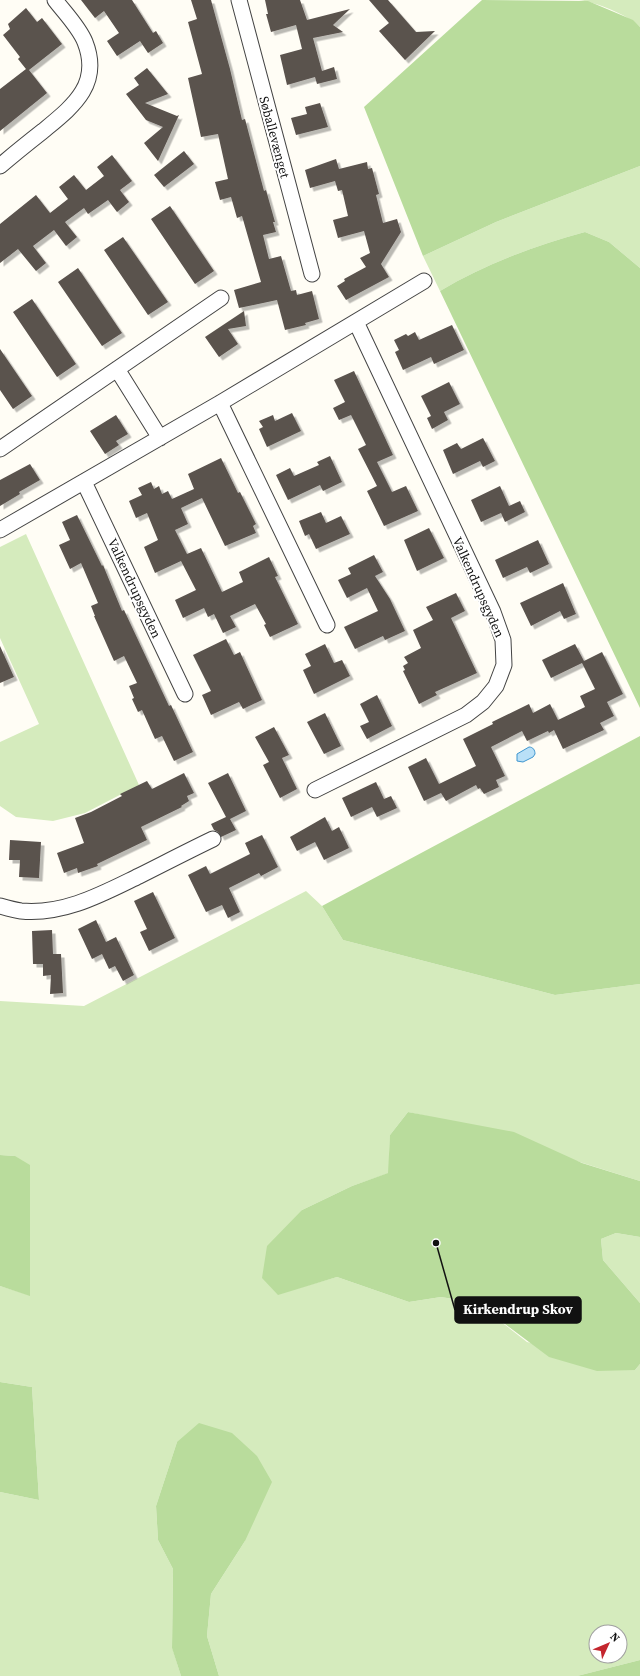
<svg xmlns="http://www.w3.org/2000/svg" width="640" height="1676" viewBox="0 0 640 1676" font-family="'Source Serif 4',serif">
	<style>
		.green { fill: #d5ebbd; fill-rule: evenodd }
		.forest { fill: #b9dc9c }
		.water { fill: #b9e0f7; stroke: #3f96cf }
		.building { fill: #5a524d; filter: url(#shadow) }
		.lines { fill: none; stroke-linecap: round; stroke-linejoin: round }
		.minor-casing { stroke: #444; stroke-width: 17 }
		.minor { stroke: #fff; stroke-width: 15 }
		.labels { text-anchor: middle; stroke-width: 4; stroke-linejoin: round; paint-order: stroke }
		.street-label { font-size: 13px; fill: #111; stroke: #fff }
		.leader { fill: none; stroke: #111; stroke-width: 1.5 }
		.callout-dot { fill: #111; stroke: #fff; stroke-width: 1.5 }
		.callout { fill: #111; stroke: #111; stroke-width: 1.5 }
		.callout-label { font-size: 14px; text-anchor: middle; font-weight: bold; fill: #fff }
	</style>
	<defs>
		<filter id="shadow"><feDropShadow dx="3.5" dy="3.5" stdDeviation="0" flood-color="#0004"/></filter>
	</defs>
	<rect width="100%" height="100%" fill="#fffdf5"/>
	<path class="green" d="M579,0H640V27C628,15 596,2 579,0Z
		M640,166V268L609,242L585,232C534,246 485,264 440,291L423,256L496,222Z
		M26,534L139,785L85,813L53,821L16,817L0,806V742L39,724L0,638V547Z
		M306,891L322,906L343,940L555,995L640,984V1181L449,1121L408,1112L390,1135L389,1173L352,1186L302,1210L278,1294L337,1277L409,1302L441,1297L477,1303L527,1342L635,1370L640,1364V1660L577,1676H219L207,1636L211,1594L245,1541L177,1442L156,1506L158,1540L173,1569L172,1647L181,1676H0V1492L39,1500L32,1387L0,1382V1286L29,1295L15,1156L0,1155V1001L84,1006ZM596,1632H620V1656H596Z
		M616,1233L640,1237V1303L603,1260L601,1239Z"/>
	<path class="forest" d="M482,0L588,1L633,20L640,27V166L496,222L423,256L364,107Z
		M585,232L609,242L640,268V708L440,291C485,264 534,246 585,232Z
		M640,736V984L555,995L343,940L322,906Z
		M408,1112L514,1132L582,1163L640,1181V1237L616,1233L601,1239L603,1260L640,1303V1364L635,1370L597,1371L549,1357L477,1303L441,1297L409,1302L337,1277L278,1295L262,1278L267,1246L302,1210L352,1186L388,1173L390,1135Z
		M0,1155L15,1156L30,1165V1296L0,1286Z
		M0,1382L32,1387L39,1500L0,1492Z
		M199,1423L232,1433L257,1456L272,1482L245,1541L211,1594L207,1636L219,1676H181L172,1648L173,1569L158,1540L156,1506L177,1442Z
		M640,1660V1676H577Z"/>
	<path class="water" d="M529,747C533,747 535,750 535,754L533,757L523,762L517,761V754Z"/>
	<path class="building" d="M81,0H132L153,33L156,31L163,43L148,53L140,41L117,56L107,41L119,33L104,11L95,18Z
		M191,0H211L230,69L242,120L245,119L264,191L266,190L275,222H273L276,232L263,235L269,259L281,256L291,291L296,290L297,295L312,291L319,319L305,323L306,325L285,330L277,300L239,308L234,290L261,282L242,216L237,218L231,197L220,200L215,182L228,179L218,134L201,137L188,78L202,74L188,22L197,19Z
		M265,0H300L307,20L350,9L333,25L343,32L313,38L322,71L334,67L337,79L317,84L315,77L287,85L280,55L302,49L296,25L271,32L266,14H268Z
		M369,0H388L416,32L435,31L405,60L379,31L389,23Z
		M26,8L37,22L42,18L62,44L29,70L47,93L0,131V89L26,69L18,59L20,57L3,35L10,29L8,24Z
		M147,68L168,94L145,103L177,116L179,115L158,161L144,143L163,127L146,120L126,94L139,85L134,78Z
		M320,103L328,127L296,135L291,118L307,114L305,107Z
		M184,151L194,164L164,187L154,175Z
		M112,155L132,181L120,190L129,202L117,212L108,200L88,214L84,208L65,222L77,237L66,246L54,230L33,246L46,263L36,271L18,249L0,263V224L36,195L50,213L68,199L59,187L74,175L86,190L104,176L97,167Z
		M336,159L339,169L367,162L368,169L372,168L379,194L376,195L383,223L397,219L401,232L381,264L389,277L346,300L337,286L345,281L344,279L366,267L360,258L370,253L364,231L338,238L333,220L348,216L342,190L338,191L335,181L310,188L305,170Z
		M170,206L214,271L195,284L151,219Z
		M123,237L168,302L148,315L104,250Z
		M78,268L122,333L102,346L58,282Z
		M32,299L76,364L57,377L13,312Z
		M244,311L246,326L228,329L238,344L219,357L205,337Z
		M452,325L464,350L434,364L431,357L403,370L395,352L399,350L394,340L406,334L408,336L415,332L419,340Z
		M0,349L32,396L13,409L0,390Z
		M354,371L393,455L377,462L392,492L406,486L418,511L384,526L367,491L377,486L358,449L366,445L351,415L339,420L333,408L345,402L334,380Z
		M449,382L460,404L444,412L448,420L432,429L427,418L431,416L421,396Z
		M292,413L301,431L267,447L259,429L263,427L259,421L273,415L275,421Z
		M116,415L128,434L116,441L119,445L105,454L90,431Z
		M483,438L495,461L483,467L480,461L453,474L443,450L457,443L461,449Z
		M330,456L342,482L323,491L320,485L288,500L276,475L290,468L294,476L319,465L317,462Z
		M221,458L238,493L240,492L256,524L253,526L256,533L225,546L202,498L181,508L188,524L175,530L187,554L201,548L222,592L243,582L239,572L269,557L278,576L275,577L298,624L270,637L264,625L266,624L255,604L230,616L236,627L223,633L214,614L208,617L204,608L183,618L175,600L196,590L181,561L155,573L144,547L158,540L147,513L136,518L129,501L142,495L138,488L151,482L154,489L159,486L162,494L168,491L172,499L194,489L188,474Z
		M30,464L40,480L19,492L20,494L0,506V480Z
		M500,486L509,506L520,501L525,512L505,522L501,513L481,522L471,500Z
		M321,512L326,523L341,516L350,534L316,549L309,534L305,536L299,521Z
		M77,515L102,566L103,565L122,611L124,610L169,706L171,705L193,752L174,761L162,736L155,739L142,710L138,712L132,699L134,698L129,686L137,683L124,656L114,661L94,616H95L91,606L98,603L81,563L70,569L59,545L70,540L62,522Z
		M429,528L444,558L417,571L404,540Z
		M538,540L549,564L530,573L527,567L503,578L495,560Z
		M374,555L383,572L375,576L390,599L405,631L385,640L383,636L355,649L344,627L378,611L367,588L347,598L338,580L351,574L348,568Z
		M563,583L576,614L564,619L560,611L531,626L520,603Z
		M456,593L465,611L451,618L477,673L435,692L437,695L419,704L403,671L405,670L403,666L408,663L404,657L421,648L413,630L433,620L426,607Z
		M226,639L234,655L240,652L262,700L243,709L239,702L211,715L202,695L211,691L193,655Z
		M325,644L334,663L342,660L350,676L314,694L303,670L311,666L305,654Z
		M575,644L584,661L602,652L623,694L607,702L614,716L600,723L604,730L563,749L554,730L549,733L548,731L527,741L522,731L491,747L505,776L496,780L499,787L484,794L480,788L478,789L476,785L446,801L441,793L424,801L408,767L426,758L439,784L476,766L463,739L493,724L492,722L529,704L533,713L550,704L558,720L585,707L580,696L595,689L582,663L551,678L542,660Z
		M0,646L14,677L0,683Z
		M377,695L392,726L367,739L360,726L369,722L360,704Z
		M325,713L341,746L324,754L307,722Z
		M274,727L289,755L282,758L297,789L280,798L263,765L269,762L255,737Z
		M184,773L194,793L187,796L189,801L181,806L182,807L141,827L147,840L97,864L98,866L78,873L77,868L64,873L57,853L84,843L75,818L91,812L122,796L120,794L147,781L152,789Z
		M228,773L246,811L230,819L236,830L221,837L218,832L214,830L211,824L226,817L208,783Z
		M376,782L384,799L391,796L397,808L377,817L372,807L351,817L342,798Z
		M325,817L332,831L339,827L349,848L324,860L315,842L297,851L290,837Z
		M262,835L278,867L261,876L259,873L229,888L240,912L228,918L222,905L206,912L188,875L206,866L210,874L250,854L245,843Z
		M10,840L41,842L39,878L19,877L20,860H9Z
		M153,892L175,938L149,951L140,932L147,929L134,901Z
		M96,920L106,942L116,937L134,975L123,981L115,966L109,969L102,954L92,959L78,929Z
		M52,930L53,954H61L63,993L50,994L51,975L43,976V964H33L32,931Z"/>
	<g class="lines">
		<g class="minor-casing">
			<path id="minor" d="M239,0L312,274
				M0,166C14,154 29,142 43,131C72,107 102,85 85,42C79,27 65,13 55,0
				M117,369L160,438
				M220,403L327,625
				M0,449L221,298
				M84,482L185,694
				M0,530L220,403L424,281
				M315,790L466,715L483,702L496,686L504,665L503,640L493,612L356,322
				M0,906C7,908 14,910 21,911C64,915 102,894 139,876C163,864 188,851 213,839"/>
		</g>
		<use href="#minor" class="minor"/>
	</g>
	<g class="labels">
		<g class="street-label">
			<text transform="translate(275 137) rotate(75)" y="5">Søballevænget</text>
			<text transform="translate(479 587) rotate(66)" y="5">Valkendrupsgyden</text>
			<text transform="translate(135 588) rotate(65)" y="5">Valkendrupsgyden</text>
		</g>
	</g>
	<path class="leader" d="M436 1243L455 1310"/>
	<circle class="callout-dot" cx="436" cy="1243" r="4"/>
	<rect class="callout" x="455" y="1297" width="126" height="26" rx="4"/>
	<g class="callout-label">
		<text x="518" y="1314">Kirkendrup Skov</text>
	</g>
	<g transform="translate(608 1644) rotate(46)"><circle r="19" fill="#ffffff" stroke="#a0a0a0"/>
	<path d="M0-3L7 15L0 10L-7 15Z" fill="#c4262e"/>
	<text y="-6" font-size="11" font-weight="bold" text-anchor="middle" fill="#111111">N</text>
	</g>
</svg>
